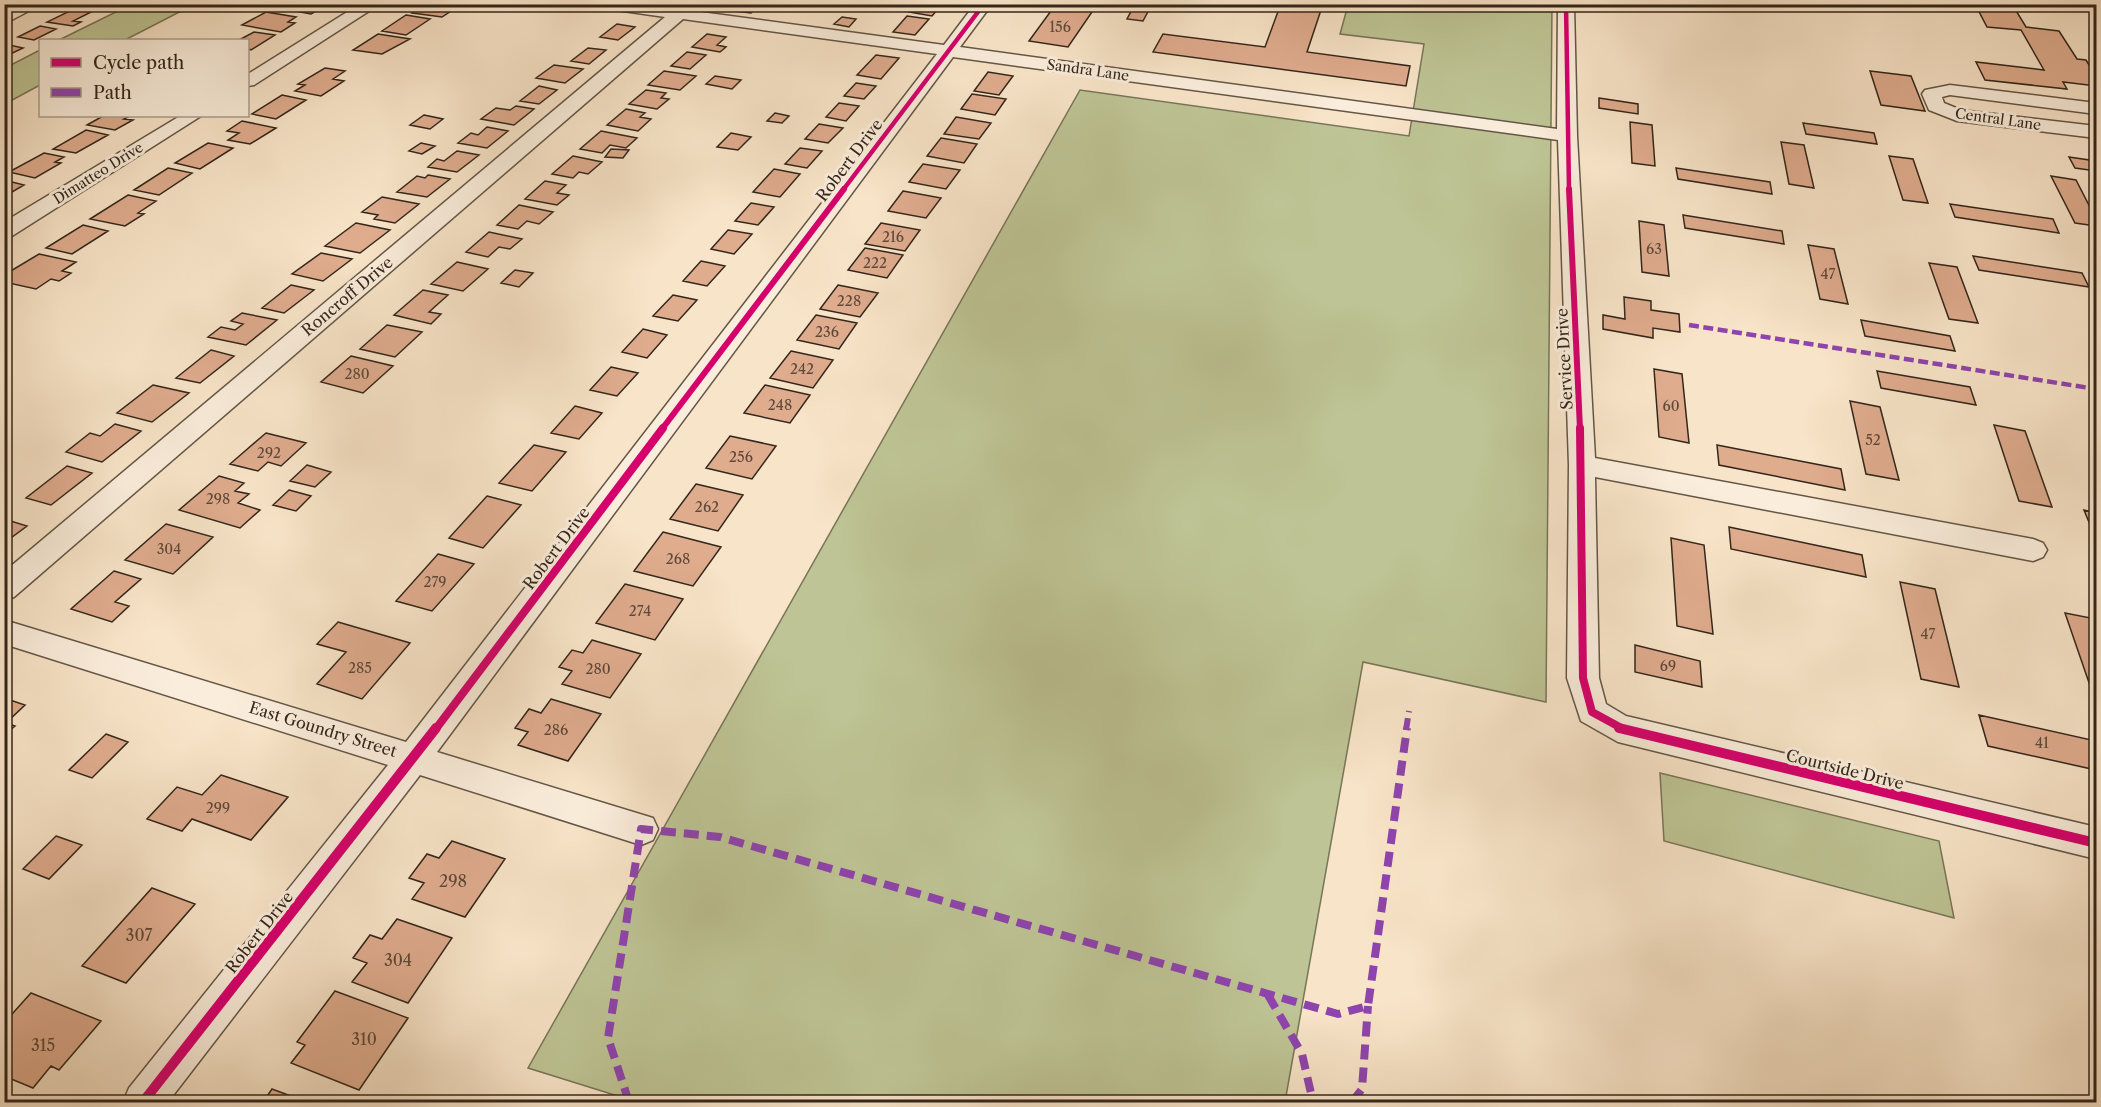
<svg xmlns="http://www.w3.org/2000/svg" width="2101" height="1107" viewBox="0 0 2101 1107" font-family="'Libre Caslon Text',serif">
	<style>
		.green { fill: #bec495; stroke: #787558; stroke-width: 1.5 }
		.building { fill: #dfac8e; stroke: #33261b; stroke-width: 1.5 }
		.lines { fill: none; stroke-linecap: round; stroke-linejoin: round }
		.street-casing { stroke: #645646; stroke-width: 3 }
		.street { fill: #faeddb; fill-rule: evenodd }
		.quiet-far2 { stroke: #8e44ad; stroke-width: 4.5; stroke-dasharray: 10 4.5; stroke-linecap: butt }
		.quiet-far1 { stroke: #8e44ad; stroke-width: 6; stroke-dasharray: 12 6; stroke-linecap: butt }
		.quiet { stroke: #8e44ad; stroke-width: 8; stroke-dasharray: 15 8; stroke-linecap: butt }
		.cycleway-far3-casing { stroke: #faeddb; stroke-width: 7 }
		.cycleway-far2-casing { stroke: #faeddb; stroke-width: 9 }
		.cycleway-far1-casing { stroke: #faeddb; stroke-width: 11 }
		.cycleway-casing { stroke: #faeddb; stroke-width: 14 }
		.cycleway-far3 { stroke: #d6006c; stroke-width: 4.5 }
		.cycleway-far2 { stroke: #d6006c; stroke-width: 6 }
		.cycleway-far1 { stroke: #d6006c; stroke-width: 8 }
		.cycleway { stroke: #d6006c; stroke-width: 10 }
		.labels { text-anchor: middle; stroke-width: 6; stroke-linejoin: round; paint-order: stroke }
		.number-label { font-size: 14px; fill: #5e4838 }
		.far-street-label { font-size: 14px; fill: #33261b; stroke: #faeddb }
		.street-label { font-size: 16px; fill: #33261b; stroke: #faeddb }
		.near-number-label { font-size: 16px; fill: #5e4838 }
	</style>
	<rect width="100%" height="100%" fill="#f8e4c8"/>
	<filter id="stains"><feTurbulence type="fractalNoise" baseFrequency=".00333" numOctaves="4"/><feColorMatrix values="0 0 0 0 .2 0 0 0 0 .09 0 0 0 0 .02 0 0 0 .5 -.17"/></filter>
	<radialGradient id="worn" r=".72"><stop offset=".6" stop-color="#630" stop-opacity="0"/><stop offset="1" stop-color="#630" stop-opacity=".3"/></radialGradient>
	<path class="green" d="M130,5H193L125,40H59Z
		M1348,5H1552L1546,702L1363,662L1285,1102H637L528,1068L1080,90L1409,136L1424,44L1340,34Z
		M40,50V85L5,104V68Z
		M1660,773L1939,841L1954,918L1664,841Z"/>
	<path class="building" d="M285,4H328L311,14L278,8Z
		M425,4H448L443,8L454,9L442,17L412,13Z
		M742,4H772L760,5L751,13L734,11Z
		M916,4H942L932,16L909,12Z
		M1056,4L1094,9L1068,47L1029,41Z
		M1135,4H1152L1143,21L1127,19Z
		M1323,4L1307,52L1410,66L1406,86L1153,52L1163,34L1265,47L1280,6L1272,4Z
		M1975,4H2012L2026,27L2059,31L2077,59L2086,60L2096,76V86L2063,82L2067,89L1985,80L1976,62L2044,70L2021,30L1987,27Z
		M80,6L97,9L73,21L81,22L73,26L47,22Z
		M266,12L296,17L288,22L295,23L281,32L242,25Z
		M406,15L430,19L406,35L382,31Z
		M907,16L929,19L915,35L893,32Z
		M842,17L856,19L849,27L834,24Z
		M617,24L635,27L618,40L600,37Z
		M40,26L56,29L34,40L18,37Z
		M254,32L275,35L251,50L248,49V40H239Z
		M378,34L410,39L382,54L353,50Z
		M707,34L726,37L717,45L726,47L720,52L692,47Z
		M4,44H5L23,48L4,57Z
		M588,48L606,50L589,64L571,61Z
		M687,52L706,55L690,69L671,66Z
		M876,55L899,58L881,79L857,75Z
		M554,65L583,69L565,83L536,78Z
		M325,68L345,71L333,79L344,81L321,96L295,91L305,85L298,84Z
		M664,71L696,76L680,90L648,85Z
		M1870,71L1911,76L1925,111L1881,105Z
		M988,72L1013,76L999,95L974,91Z
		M715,76L741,80L732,89L706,84Z
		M856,83L876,86L864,99L844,96Z
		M539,86L557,90L539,104L520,101Z
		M646,90L666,93L661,98L669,99L657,109L629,104Z
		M972,94L1006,99L995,115L961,109Z
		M282,95L306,100L276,119L252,114Z
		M1599,98L1638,104V114L1599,108Z
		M839,103L859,106L846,121L826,117Z
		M516,106L534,109L514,125L481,119L496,108L510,110Z
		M626,109L645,113L640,117L651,119L638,131L607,125Z
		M775,113L789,116L782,123L767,121Z
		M424,115L443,119L430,129L410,125Z
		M103,116H130L124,119L133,120L115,130L87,125Z
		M956,117L991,123L979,139L944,134Z
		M242,121L276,128L250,144L228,140L239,133L227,131Z
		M1630,122L1652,125L1655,166L1632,163Z
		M1803,123L1874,133L1877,144L1806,134Z
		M819,124L843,128L828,143L805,139Z
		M487,127L508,131L487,148L458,143L471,133L478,135Z
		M86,130L108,135L76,153L53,149Z
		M601,131L637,138L626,148L610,145L602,153L580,149Z
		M731,133L751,137L738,150L717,147Z
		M941,138L977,144L964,163L927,156Z
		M1781,142L1804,145L1814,188L1789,184Z
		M208,143L233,148L200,169L175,163Z
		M421,143L435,146L422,154L409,151Z
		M800,148L822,151L807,168L785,164Z
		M611,149L629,150L623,158L605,157Z
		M457,151L479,155L457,172L428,167L437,159L444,161Z
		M44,153L64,157L55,162L61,163L35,178L9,172Z
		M573,156L602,162L588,174L579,172L573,178L552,174Z
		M1889,156L1913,159L1928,203L1903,200Z
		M2069,157L2096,161V171L2075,168Z
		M923,164L960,170L946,189L909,182Z
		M168,168L192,173L159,195L134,190Z
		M1676,168L1770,182L1772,194L1678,179Z
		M774,169L800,174L780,197L753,192Z
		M428,175L450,179L427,197L397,192L417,176L425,178Z
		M2051,176L2076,180L2096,219V226L2075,223Z
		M4,180L24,185L7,195L4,194Z
		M545,181L566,185L557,193L569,195L557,205L525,199Z
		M903,191L941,198L926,218L888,211Z
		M128,195L156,201L138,213L144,214L125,226L90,219Z
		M382,197L419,204L395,223L374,219L378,215L362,212Z
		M751,203L774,207L758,225L735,221Z
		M1950,204L2053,219L2059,233L1955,217Z
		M519,205L553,212L539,224L527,221L518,229L497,225Z
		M1683,215L1782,231L1784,244L1685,228Z
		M1639,221L1664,225L1669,276L1642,272Z
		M356,223L390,230L360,253L325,246Z
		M881,223L920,230L905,251L865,244Z
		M83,225L108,231L72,254L46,248Z
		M728,230L752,234L734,254L711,249Z
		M489,232L522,239L510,249L499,247L488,257L466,252Z
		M1808,245L1834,249L1848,304L1820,299Z
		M865,248L903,255L887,278L848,270Z
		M321,253L352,259L323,281L292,274Z
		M39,254L76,262L62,271L71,273L59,281L51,279L36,289L4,282V275Z
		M1973,256L2082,273L2089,287L1979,270Z
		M701,261L725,266L707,286L683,281Z
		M457,262L488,269L463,291L431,284Z
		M1929,263L1957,267L1978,323L1949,319Z
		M515,270L533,273L519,287L501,283Z
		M291,285L314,290L284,313L262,308Z
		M838,285L878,293L860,317L820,309Z
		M423,290L448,295L429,312L441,314L431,324L394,315Z
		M673,295L697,300L678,321L653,316Z
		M1624,297L1651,301V310L1679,314L1680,332L1653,328V338L1603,329V315L1625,319Z
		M242,313L277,320L246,345L208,337L221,327L235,330L243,324L231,321Z
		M816,315L857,323L839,349L797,340Z
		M1861,320L1950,336L1955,351L1865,336Z
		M387,325L422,332L395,357L360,349Z
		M643,329L667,335L647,358L622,352Z
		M211,350L234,356L200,383L176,378Z
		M791,351L833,360L813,388L770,378Z
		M351,356L393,366L363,393L321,382Z
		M611,367L638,373L617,396L590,390Z
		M1654,369L1682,374L1689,443L1659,437Z
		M1877,371L1970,387L1976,405L1881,388Z
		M153,385L189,393L152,422L117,413Z
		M765,385L810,395L790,423L744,413Z
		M1850,401L1880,407L1899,480L1866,474Z
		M575,406L602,413L579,439L551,433Z
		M115,424L141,431L102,462L66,452L90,433L100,436Z
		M1994,425L2025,431L2052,507L2019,501Z
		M266,433L306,443L281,466L268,462L258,471L230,464Z
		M730,436L776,446L752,479L706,468Z
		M534,445L566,452L532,491L499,483Z
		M1717,445L1841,469L1845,490L1719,465Z
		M307,465L331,472L315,487L290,481Z
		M67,466L92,473L51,505L26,498Z
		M219,476L244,483L235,491L249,494L238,503L260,510L240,528L179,510Z
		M696,484L743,495L718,531L670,519Z
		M289,490L311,496L296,511L273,505Z
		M487,496L521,505L483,548L449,538Z
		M2084,510L2096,513V533L2093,532Z
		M4,519L27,526L4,543Z
		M166,524L213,537L173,574L125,560Z
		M1729,527L1862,555L1866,577L1731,549Z
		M663,532L721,547L693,586L634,571Z
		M1671,538L1704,545L1713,634L1677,626Z
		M438,554L474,564L432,611L396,601Z
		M114,571L141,579L115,602L129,606L112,622L71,609Z
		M1900,582L1935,589L1959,687L1921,679Z
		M625,584L683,599L655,640L596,623Z
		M2065,613L2096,619V703Z
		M338,622L410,643L362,699L317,684L346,652L317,644Z
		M592,640L641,654L610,698L562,684L572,671L559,667L572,650L583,653Z
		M1635,645L1700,661L1702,687L1635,672Z
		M4,698L25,705L6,723L15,726L4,735Z
		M551,699L601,714L568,761L518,745L528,732L515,728L529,709L541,713Z
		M1979,715L2096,741V770L1988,746Z
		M106,734L128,742L92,778L69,770Z
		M221,775L288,797L251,840L192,819L182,831L147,819L177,787L202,795Z
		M56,836L82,845L49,879L23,869Z
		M452,841L505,859L465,917L412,899L424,883L409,878L427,854L439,858Z
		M152,888L195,904L126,983L82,966Z
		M397,919L452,938L408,1003L352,982L367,963L353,958L370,935L382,939Z
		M335,991L408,1018L359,1090L291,1063L305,1045L297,1042Z
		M31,993L101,1021L59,1070L51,1066L33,1088L4,1076V1023Z
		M272,1089L307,1102H263Z"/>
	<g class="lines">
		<g class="street-casing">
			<path id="street" d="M20,4H42L4,24V12Z
				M360,4H380L254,85L248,86V74Z
				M601,4H648L675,8L680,4H695L693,11L944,45L975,4H992L960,47L1557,129L1558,4H1574L1577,136L1595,458L2033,539L2043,543L2047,550L2043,557L2033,561L1595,477L1599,678L1606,704L1626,716L2096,827V859L1618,742L1581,721L1567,678L1569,465L1558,140L953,57L437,752L653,818L658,829L653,840L641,845L420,775L168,1102H123L129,1088L388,765L4,644V620L406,742L937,54L683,19L14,597L4,600V572L665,17L609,9Z
				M1950,85L2096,103V114L1950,95L1942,97L1944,103L1961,110L2096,126V138L1957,121L1929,110L1922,94L1925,90Z
				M180,116H201L12,236L4,237V222Z"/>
		</g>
		<use href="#street" class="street"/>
		<path class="quiet-far2" d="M1689,325L2096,389"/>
		<path class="quiet-far1" d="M1406,730L1409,711"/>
		<path class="quiet" d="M1268,995L1302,1054L1313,1102
			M629,1102L608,1038L641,829L720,837L1338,1014L1368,1006L1407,728
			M1352,1102L1362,1089L1368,1006"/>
		<g class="cycleway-far3-casing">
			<path id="cycleway-far3" d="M1566,4L1569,190
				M843,190L984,4"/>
		</g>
		<g class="cycleway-far2-casing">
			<path id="cycleway-far2" d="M1569,189L1580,429
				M662,429L844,189"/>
		</g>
		<g class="cycleway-far1-casing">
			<path id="cycleway-far1" d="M1580,428L1583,678L1592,712L1625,730
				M435,730L663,428"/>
		</g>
		<g class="cycleway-casing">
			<path id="cycleway" d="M1619,728L2096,843
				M143,1102L436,728"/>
		</g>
		<use href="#cycleway-far3" class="cycleway-far3"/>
		<use href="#cycleway-far2" class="cycleway-far2"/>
		<use href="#cycleway-far1" class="cycleway-far1"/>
		<use href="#cycleway" class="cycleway"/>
	</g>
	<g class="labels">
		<g class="number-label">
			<text x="1060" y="32">156</text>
			<text x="893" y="242">216</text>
			<text x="1654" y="254">63</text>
			<text x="875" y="268">222</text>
			<text x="1828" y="279">47</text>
			<text x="849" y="306">228</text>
			<text x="827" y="337">236</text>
			<text x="802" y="374">242</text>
			<text x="357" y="379">280</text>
			<text x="780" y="410">248</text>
			<text x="1671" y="411">60</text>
			<text x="1873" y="445">52</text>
			<text x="269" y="458">292</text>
			<text x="741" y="462">256</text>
			<text x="218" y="504">298</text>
			<text x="707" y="512">262</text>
			<text x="169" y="554">304</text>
			<text x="678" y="564">268</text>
			<text x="435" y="587">279</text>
			<text x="640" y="616">274</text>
			<text x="1928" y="639">47</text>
			<text x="1668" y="671">69</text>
			<text x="360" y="673">285</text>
			<text x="598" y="674">280</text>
			<text x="556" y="735">286</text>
			<text x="2042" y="748">41</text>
			<text x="218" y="813">299</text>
		</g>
		<g class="far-street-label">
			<text transform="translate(1088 70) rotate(8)" y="5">Sandra Lane</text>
			<text transform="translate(1998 119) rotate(8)" y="5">Central Lane</text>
			<text transform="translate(98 173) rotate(-32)" y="5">Dimatteo Drive</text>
		</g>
		<g class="street-label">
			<text transform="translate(849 160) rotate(-53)" y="6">Robert Drive</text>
			<text transform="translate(347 296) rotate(-40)" y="6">Roncroff Drive</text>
			<text transform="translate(1564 359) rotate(-93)" y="6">Service Drive</text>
			<text transform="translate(556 548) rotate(-53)" y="6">Robert Drive</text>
			<text transform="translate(323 729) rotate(17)" y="6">East Goundry Street</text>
			<text transform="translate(1845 769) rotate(14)" y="6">Courtside Drive</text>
			<text transform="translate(259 932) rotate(-52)" y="6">Robert Drive</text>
		</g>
		<g class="near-number-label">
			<text x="453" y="887">298</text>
			<text x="139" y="941">307</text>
			<text x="398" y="966">304</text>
			<text x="364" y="1045">310</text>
			<text x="43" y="1051">315</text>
		</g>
	</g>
	<rect width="2101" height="1107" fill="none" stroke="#f8e4c8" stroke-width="24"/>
	<rect x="6" y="6" width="2089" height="1095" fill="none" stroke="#33261b" stroke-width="3"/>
	<rect x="12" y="12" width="2077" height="1083" fill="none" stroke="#33261b" stroke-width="1.5"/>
	<rect x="39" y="39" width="210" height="78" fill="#faeddb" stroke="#aa9d8e" stroke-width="1.5"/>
	<rect x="51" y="58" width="30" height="9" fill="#d6006c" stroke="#aa9d8e" stroke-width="1.5"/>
	<text x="93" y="69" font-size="18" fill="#33261b">Cycle path</text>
	<rect x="51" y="88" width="30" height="9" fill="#8e44ad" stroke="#aa9d8e" stroke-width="1.5"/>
	<text x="93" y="99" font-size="18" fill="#33261b">Path</text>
	<rect width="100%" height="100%" filter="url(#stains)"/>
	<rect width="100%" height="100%" fill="url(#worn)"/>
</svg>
